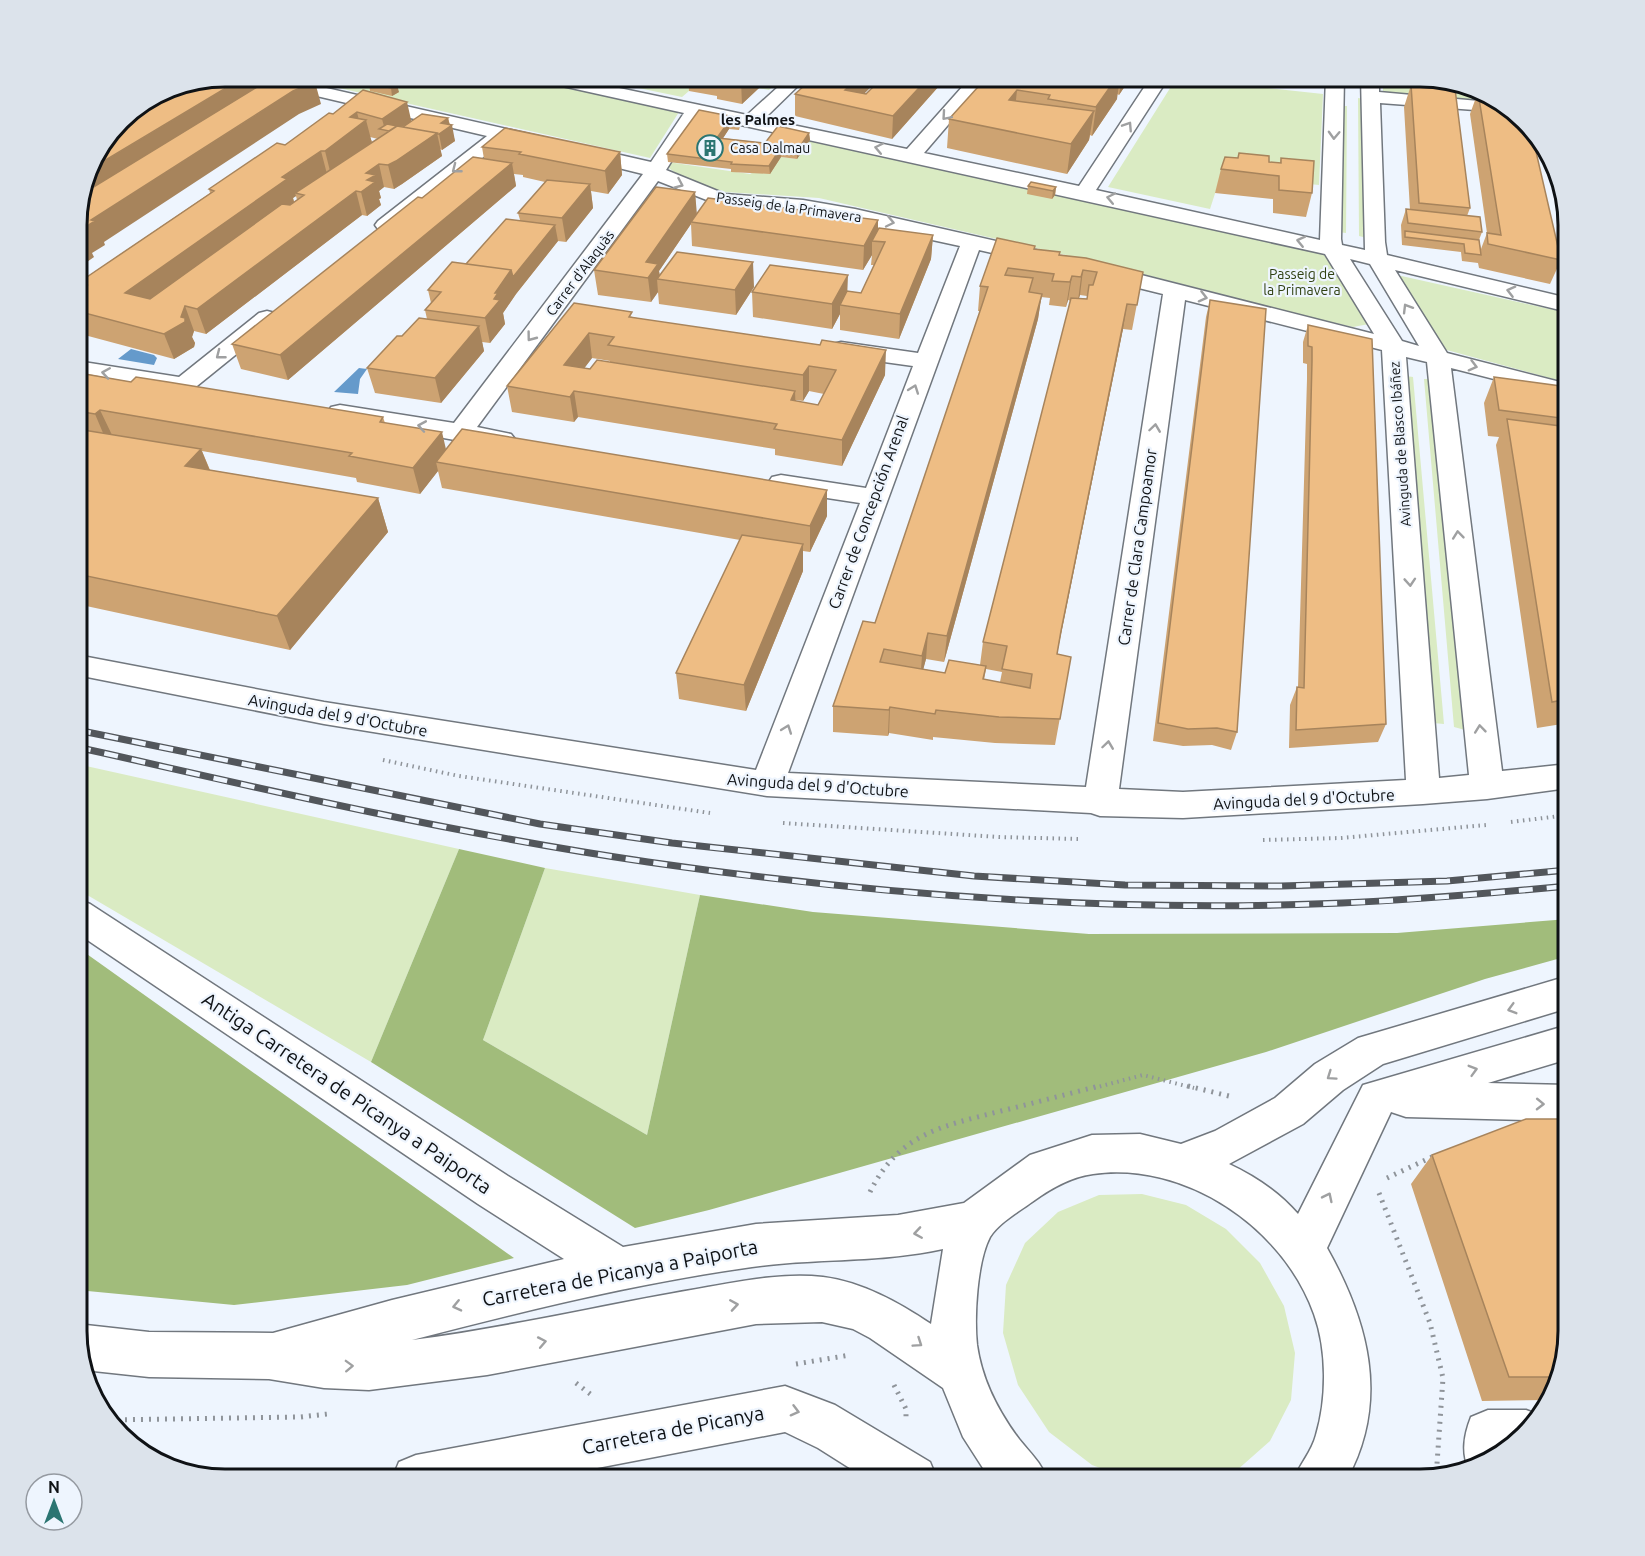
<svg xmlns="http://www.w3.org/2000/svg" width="1645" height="1556" viewBox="0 0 1645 1556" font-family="Ubuntu,sans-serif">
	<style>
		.green { fill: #daebc3 }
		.forest { fill: #a1bc7b }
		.water { fill: #659acb }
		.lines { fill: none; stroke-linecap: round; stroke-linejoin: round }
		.minor-casing { stroke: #71777e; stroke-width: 3 }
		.path-far1 { stroke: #8f949a; stroke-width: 4; stroke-dasharray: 1.5 4.5; stroke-linecap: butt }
		.path { stroke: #8f949a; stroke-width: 5; stroke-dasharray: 2 6; stroke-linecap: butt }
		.minor { fill: #fff; fill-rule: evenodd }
		.rail-casing { stroke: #52565b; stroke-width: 7 }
		.rail { stroke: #eef5fe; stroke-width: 4.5; stroke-dasharray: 14; stroke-linecap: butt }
		.wall { fill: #cda372; fill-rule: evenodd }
		.shaded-wall { fill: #a7845c }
		.building { fill: #eebd84; stroke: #a7845c; stroke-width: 1.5; fill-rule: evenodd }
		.oneway { stroke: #9fa0a1 }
		.labels { text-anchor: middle; stroke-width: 4.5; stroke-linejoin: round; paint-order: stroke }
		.far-poi-label { font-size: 14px; fill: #0f1215; stroke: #eef5fe; text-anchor: start }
		.far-street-label { font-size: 14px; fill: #0f1215; stroke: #eef5fe }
		.far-park-label { font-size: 14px; fill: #314213; stroke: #eef5fe }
		.far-neighbourhood-label { font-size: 15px; font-weight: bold; fill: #0f1215; stroke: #eef5fe }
		.street-label { font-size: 16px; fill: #0f1215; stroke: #eef5fe }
		.near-street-label { font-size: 20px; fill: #0f1215; stroke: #eef5fe }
		.rim { fill: none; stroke: #0f1215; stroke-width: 3 }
	</style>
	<rect width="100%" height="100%" fill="#eef5fe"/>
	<path class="green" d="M290,77H516L679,112L650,158Z
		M628,77H783L769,90L703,79L682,97L619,84Z
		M1177,77H1252L1250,86L1323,94L1319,185L1221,175L1210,209L1108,187Z
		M1383,77C1428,77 1468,79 1506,106L1383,94Z
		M1358,98L1365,99L1367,238L1359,236Z
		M1340,106H1347L1346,233L1338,232Z
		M810,140L1330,256L1369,324L1353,327L1322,320L1096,262L819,198L725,192L701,186L681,177L666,166L668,162L750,174L781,157L797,159Z
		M1397,275L1568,313V383L1443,349Z
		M1406,376L1413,377L1444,724L1433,723Z
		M1424,379H1430L1465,730L1454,727Z
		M77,764L459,849L371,1062L77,889Z
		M545,868L700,895L647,1135L483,1040Z
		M1142,1194L1186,1205L1226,1229L1260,1263L1284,1306L1295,1353L1291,1400L1270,1441L1236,1471L1210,1479H1129L1092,1465L1049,1432L1018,1385L1003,1333L1006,1285L1025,1243L1058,1212L1099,1195Z"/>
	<path class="forest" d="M459,849L545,868L483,1040L647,1135L700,895L813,912L1089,934L1397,933L1568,919V956L1485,979L1266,1052L709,1210L635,1228L371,1062Z
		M77,947L514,1258L407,1285L234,1305L77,1290Z"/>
	<path class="water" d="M131,349L154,355L157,358L154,365L118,359Z
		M359,368L367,369L360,379L358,394L334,392Z"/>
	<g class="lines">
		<g class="minor-casing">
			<path id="minor" d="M248,77H278L651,162L684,113L544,82L538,81L536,77H567L747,115L789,77H807L764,119L907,149L971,77H989L924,153L1079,186L1151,77H1169L1096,190L1320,240L1326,77H1344L1341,239L1342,245L1365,250L1361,77H1379V92L1501,103L1515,113L1380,103L1385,242L1387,255L1568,298V312L1395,270L1447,353L1568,384V398L1451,368L1502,771L1568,764V788L1487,799L1423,804L1183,818L1100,816L1091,813L767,796L324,724L77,675V655L324,702L756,770L860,503L781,491L772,489L768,483L772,477L781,475L866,488L913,366L841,356L833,354L829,349L833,344L841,342L918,353L960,246L803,212L722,206L658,181L477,427L511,434L515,439L511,444L502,447L460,441L340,419L331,417L328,412L331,407L340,405L454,423L643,174L505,140L392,229H378L375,225L378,221L487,136L257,82ZM700,116L1325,254L1374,334L1098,264L1090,266L1087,271L1090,276L1163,294L1086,787L788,773L979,250L1036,263L1044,262L1047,257L1044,252L855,209L803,200L725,194L666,170ZM1350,259L1370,264L1419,346L1402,341ZM1185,300L1382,350L1406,780L1183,792L1119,789ZM1406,357L1427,362L1469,775L1439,778Z
				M267,311L275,313L278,318L275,323L192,390L183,392L77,375V361L179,377L259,313Z
				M77,899L90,904L508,1176L623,1247L756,1224L898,1215L964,1203L1030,1155L1092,1135L1140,1134L1181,1144L1215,1131L1275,1098L1315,1064L1358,1038L1568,976V1008L1383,1064L1343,1090L1303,1124L1229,1164C1255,1176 1280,1193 1298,1214L1363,1085L1568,1025V1059L1488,1083L1568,1085V1121L1406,1117L1391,1112L1327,1248C1368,1321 1390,1400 1347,1479H1294C1300,1464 1312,1451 1316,1435C1327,1398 1327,1350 1314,1314C1283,1227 1185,1161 1093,1174C1070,1177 1050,1189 1032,1202C1018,1212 999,1223 990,1237C977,1262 974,1317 977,1345C982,1380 998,1411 1019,1439C1030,1453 1041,1462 1047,1479H990L963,1437L943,1388L870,1338L853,1329L822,1322L756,1324L487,1375L369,1390L324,1388L269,1379L149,1377L84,1370L77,1340V1324L149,1332L273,1333L392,1300L564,1259L478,1204L77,933ZM943,1249L931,1324C898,1302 862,1282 823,1277C779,1272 734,1283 691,1290C598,1306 506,1328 412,1340C524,1311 637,1283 752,1267C815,1258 880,1263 943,1249Z
				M785,1386L835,1405L930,1462L937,1479H867L818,1448L785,1432L540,1479H392L399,1462L416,1455Z
				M1488,1410H1526L1539,1415L1525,1436L1477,1468L1469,1470C1461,1452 1464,1435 1471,1417Z"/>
		</g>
		<path class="path-far1" d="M383,760L459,776L710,813
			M1511,822L1568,815
			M783,823L999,837L1078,839
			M1263,840L1341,838L1486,825
			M1094,1088L1143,1075L1194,1088"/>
		<path class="path" d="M1188,1086L1229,1096
			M1387,1178L1434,1156
			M870,1192C899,1133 943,1126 1001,1111C1034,1103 1067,1094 1099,1086
			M1379,1193L1430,1323L1443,1378L1436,1478
			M796,1364L850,1355
			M576,1383L594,1397
			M894,1385L906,1409V1422
			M109,1420L300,1417L328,1414"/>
		<use href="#minor" class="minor"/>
		<g class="rail-casing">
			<path id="rail" d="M77,730L540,824L672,843L974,876L1125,885L1281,886L1447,881L1568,870
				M77,747C266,790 456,834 648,862C877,895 1110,913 1342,903C1417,900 1493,893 1568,886"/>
		</g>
		<use href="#rail" class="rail"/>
	</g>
	<path class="wall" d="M688,77H759V88L742,104L717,99V96L689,91Z
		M814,77H881L864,93L866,94L947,77L892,139L795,116V94Z
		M987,77H1131L1119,95L1117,94V99L1092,136L1090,135L1089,140L1067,174L947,148L949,119Z
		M1265,77H1308L1307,84L1265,80Z
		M375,80L399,92L392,96L370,91L369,83Z
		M1411,85L1470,208L1467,216L1482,232L1479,240L1481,249L1487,233L1470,114L1478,92L1561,260L1550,284L1479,268L1478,263L1462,261L1461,252L1402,245L1401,225L1406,209L1410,210L1404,107Z
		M363,90L411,121L448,118L455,141L442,150L440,149L442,156L402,184L394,189L384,187L379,191L381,198L379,199L381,205L367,216L362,215L206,334L194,331L192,337L195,343L194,347L174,359L77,333V288L80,287L78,283L210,193L209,189L285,145L333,114ZM370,137L378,139L372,142ZM296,196L297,200L294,202L293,198Z
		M699,110L740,118V126L739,130L729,129L723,138L765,143L809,133L810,140L797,159L781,157L770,174L731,172V169L668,162L667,154Z
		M482,147L620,152L622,175L608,194L591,191L593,208L566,242L558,241L516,294L503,313L505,324L490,343L482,342L484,351L441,403L375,393L367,368L402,336L427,319L425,310L431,303L428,290L466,264L520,220L518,213L545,182L523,177V175L514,174L516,186L288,380L241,369L232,344L422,198L484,159Z
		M1281,158L1312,193L1306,217L1273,213V199L1215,193L1221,169L1269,162L1280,163Z
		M1028,186L1056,187L1055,195L1052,199L1027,194Z
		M695,192L696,214L878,220V230L933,235L931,259L899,339L840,330V314L832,329L753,317L752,292L848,291L861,293L874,265H871L872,255L863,270L692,246L691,224L659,271L660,275L754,287L736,315L659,304L658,292L651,302L598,295L594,270Z
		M1035,249L1143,272L1132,330L1123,329L1057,654L1071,657L1055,745L995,743L933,737V740L889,733L888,736L833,732V706L875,623L980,311H978L980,286ZM1080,295L1087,296V299L1079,298ZM1041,297L1050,298L1049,305L1066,307L1068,300L1071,301L983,642L980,665L945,673L923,669L926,659L944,662L1038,319ZM986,669L1002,672L1000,682L984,680Z
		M1210,300L1237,732L1231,750L1212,745L1183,746L1153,741L1206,317Z
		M574,303L633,317L885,375L842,466L775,455V449L578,417L574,422L512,412L507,386ZM592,358L610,361V362L590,369L584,368ZM809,391L824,394L818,405L796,401V400L803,401Z
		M1308,325L1386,724L1378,742L1289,748L1290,705L1297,687H1298L1307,379V364L1303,363V342Z
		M77,367L85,368L88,374L131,382L383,417L385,423L446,449L827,516L810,552L803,551V571L746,711L679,699L676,673L740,540L442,488L438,471L420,494L357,482L356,478L202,451L210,470L378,498L388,532L290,650L77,604Z
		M1494,377L1568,387V723L1537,728L1496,445L1499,437L1488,436L1484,403Z
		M1432,1155L1569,1331L1557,1388L1549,1400L1482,1401L1411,1184Z"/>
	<path class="shaded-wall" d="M246,76L261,77L265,91L80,205L89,170Z
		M747,77H759V88L742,104L741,82Z
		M859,77H881L851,107L845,90Z
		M929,77H947L892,139L893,116Z
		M1117,77H1120L1117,99L1092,136L1096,107Z
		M1122,77H1131L1119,95Z
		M315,82L321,104L299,114L104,242L105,245L92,253L94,257L77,269L78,232L91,220L293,91Z
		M397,85L399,92L392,96L391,88Z
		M1017,90L1014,119L1009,100Z
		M407,102L412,124L385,130L382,119Z
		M1094,111L1089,140L1067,174L1071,144Z
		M357,112L360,125L366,120L372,143L331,175L325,151L350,117Z
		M448,118L450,127L452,125L455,141L442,150L439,134L441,123Z
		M729,121V129L718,146L717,138Z
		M437,133L442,156L402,184L394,189L388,165Z
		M809,133L810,140L797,159V151Z
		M780,149L781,157L770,174L769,166Z
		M321,151L327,174L295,193L296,196L293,198L294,202L135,318L125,293L282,177Z
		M620,152L622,175L608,194L605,171Z
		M512,163L516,186L288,380L280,355Z
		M379,164L384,187L379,191L381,198L379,199L381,205L367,216L361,192L366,173Z
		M590,184L593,208L566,242L562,218Z
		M1056,187L1055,195L1052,199L1053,191Z
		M356,191L362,215L206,334L197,309Z
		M695,192L697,215L691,222V224L659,271L660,280L657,279L658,292L651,302L646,262Z
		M878,220V241H872V255L863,270L864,246Z
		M555,225L558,241L516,294L503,313L505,324L490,343L485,318L494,299L495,293L511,270Z
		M933,235L931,259L899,339L900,314Z
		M753,262L754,287L736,315L735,290Z
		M1083,270L1080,295L1078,301L1081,277Z
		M848,275L847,300L840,305V314L832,329V304Z
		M1072,276L1068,300L1066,307L1070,282Z
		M1042,294L1038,319L944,662L947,636Z
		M1127,304L1123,329L1056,658L1061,631Z
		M185,306L194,331L192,337L195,343L194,347L174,359L164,334Z
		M479,326L484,351L441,403L435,378Z
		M589,333L592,358L568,390L564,365Z
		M886,350L885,375L842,466V440Z
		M809,366V391L803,401V375Z
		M85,368L96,394L79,373Z
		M574,391L578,417L574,422L570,397Z
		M795,391L796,417L791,400Z
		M100,410L112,435L106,440L95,414Z
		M442,432L448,458L436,462L438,471L420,494L413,468Z
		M201,449L215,483L185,466Z
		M827,490V516L810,552V526Z
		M378,498L388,532L290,650L277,616Z
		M803,544V571L746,711L744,685Z
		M928,633L926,659L920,682L922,656Z
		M890,707L889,733L888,736L889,710Z"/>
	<path class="building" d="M225,76H246L89,170L92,159L119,124L188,84Z
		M276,77H290L315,82L293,91L91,220L95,221L78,232L83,233L77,238V215L82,194L267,81Z
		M716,77H747L741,82Z
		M814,77H859L845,90L866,94L883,77H929L893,116L795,94Z
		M987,77H1028V78L1070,84L1073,80L1050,77H1117L1096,107L1048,99L1050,95L1017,90L1009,100L1094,111L1071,144L949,119Z
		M375,80L397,85L391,88L369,83Z
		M1411,85L1455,89L1470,208L1419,203Z
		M363,90L407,102L382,119L357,112L350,117L366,120L325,151H321L282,177L287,179L125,293L150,299L282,204L290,205L304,195L295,193L397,126L437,133L396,161L388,165L379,164L366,173L376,175L367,180L375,182L361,192L356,191L197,309L185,306L181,317L185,318V322L164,334L77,311V288L88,285L78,283L214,191L209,189L277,143L285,145L329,113L333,114Z
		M1478,92L1487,93L1525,120L1531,130L1561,260L1488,244L1487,233L1501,235Z
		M699,110L740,118L739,122L729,121L717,138L765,143L778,126L809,133L797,151L780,149L769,166L731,164L732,162L667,154Z
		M422,114L448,118L441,123L452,125L439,134H436L437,133L403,127Z
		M387,124L397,126L389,131L379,129Z
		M505,128L620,152L605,171L519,154L521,152L482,147Z
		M1239,153L1269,156V162L1281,163V158L1314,161L1312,193L1279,190V176L1221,169L1225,157L1238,158Z
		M473,157L512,163L280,355L232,344L418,197L422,198Z
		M547,180L590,184L562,218L518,213Z
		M1031,182L1056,187L1053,191L1028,186Z
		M656,187L695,192L646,262L658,264L648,278L594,270Z
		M708,198L878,220L864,246L691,222Z
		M1406,209L1480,217L1482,232L1408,223Z
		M506,219L555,225L513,277L511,270L466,264Z
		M879,228L933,235L900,314L840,305L847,291L861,293L885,242L872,241Z
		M1405,231L1479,240L1481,255L1465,253L1464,244L1405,237Z
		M997,238L1035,246L1034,249L1060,252L1059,255L1086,258L1143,272L1137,305L1127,304L1061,631L1057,654L1071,657L1060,719L999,717L936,710L935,714L890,707L889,710L833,706L863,621L875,623L981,308L988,287L980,286ZM1008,268L1054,274L1052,281L1070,282L1072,276L1081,277L1083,270L1097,272L1093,285H1089L1087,299L1071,298L983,642L1007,646L1002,669L1032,674L1030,688L983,679L986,666L949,660L945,673L880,662L884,649L922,656L928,633L947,636L1042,294L1029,292L1033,278L1005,275Z
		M677,252L753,262L735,290L657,279Z
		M452,262L511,270L495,293H498L494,299L500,300L485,318L425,310L441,292L428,290Z
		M770,265L848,275L832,304L752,292Z
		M1210,300L1266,309L1237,732L1217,728L1188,729L1158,723Z
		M574,303L632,312L629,317L820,345L822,340L886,350L842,440L774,429L777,424L587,393L574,391L570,397L507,386ZM589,333L614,337L608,345L742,366L803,375L809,366L836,370L818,405L791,400L795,391L597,360L590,369L564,365Z
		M419,318L479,326L435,378L367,368L397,336H402Z
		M1308,325L1372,339L1386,724L1296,730L1297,687L1304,688L1312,361V347L1308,346Z
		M77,367L85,368L79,373L131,382L136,377L168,382L383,417L380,422L442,432L413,468L349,456L352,453L100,410L95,414L77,411Z
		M1494,377L1568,387V419L1499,410Z
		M1507,419L1568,427V699L1552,702Z
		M77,429L201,449L185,466L378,498L277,616L77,574Z
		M462,429L827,490L810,526L436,462Z
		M742,535L803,544L744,685L676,673Z
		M1526,1119H1568L1569,1331L1559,1377H1509L1432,1155Z"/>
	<defs><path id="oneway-chevron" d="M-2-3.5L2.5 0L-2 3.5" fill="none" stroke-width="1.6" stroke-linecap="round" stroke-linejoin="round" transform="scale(1.5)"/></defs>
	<g class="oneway">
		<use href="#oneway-chevron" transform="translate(946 116) rotate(131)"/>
		<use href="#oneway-chevron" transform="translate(1128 126) rotate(-57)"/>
		<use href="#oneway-chevron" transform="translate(1334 135) rotate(92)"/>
		<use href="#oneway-chevron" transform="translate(879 148) rotate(-168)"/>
		<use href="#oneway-chevron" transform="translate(456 169) rotate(142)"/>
		<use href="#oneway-chevron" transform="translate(679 184) rotate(24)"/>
		<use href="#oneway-chevron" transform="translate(1111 198) rotate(-168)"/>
		<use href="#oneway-chevron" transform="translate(890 222) rotate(12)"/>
		<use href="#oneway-chevron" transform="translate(1301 241) rotate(-167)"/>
		<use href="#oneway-chevron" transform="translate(1511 291) rotate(-166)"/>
		<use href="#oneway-chevron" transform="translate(1203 297) rotate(14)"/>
		<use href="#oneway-chevron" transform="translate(1407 308) rotate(-121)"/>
		<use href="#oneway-chevron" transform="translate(531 337) rotate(127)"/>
		<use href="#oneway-chevron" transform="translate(220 355) rotate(142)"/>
		<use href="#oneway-chevron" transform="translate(1473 366) rotate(15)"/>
		<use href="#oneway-chevron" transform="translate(106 373) rotate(-171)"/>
		<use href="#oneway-chevron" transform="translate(914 389) rotate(-70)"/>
		<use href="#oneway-chevron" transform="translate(422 426) rotate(-170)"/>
		<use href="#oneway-chevron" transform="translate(1155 428) rotate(-82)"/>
		<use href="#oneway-chevron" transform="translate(1458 535) rotate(-96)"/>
		<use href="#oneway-chevron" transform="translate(1410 582) rotate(86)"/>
		<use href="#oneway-chevron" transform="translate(787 729) rotate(-70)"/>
		<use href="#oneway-chevron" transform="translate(1480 729) rotate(-96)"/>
		<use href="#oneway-chevron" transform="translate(1108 745) rotate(-82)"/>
		<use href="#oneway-chevron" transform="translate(1512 1009) rotate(164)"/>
		<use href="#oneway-chevron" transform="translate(1473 1070) rotate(-16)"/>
		<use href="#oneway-chevron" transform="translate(1331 1076) rotate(145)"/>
		<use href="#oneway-chevron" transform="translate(1540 1104) rotate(1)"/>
		<use href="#oneway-chevron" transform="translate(1328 1197) rotate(-64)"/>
		<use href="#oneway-chevron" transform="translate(918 1233) rotate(171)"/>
		<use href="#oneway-chevron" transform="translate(734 1305) rotate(-9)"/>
		<use href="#oneway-chevron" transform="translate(457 1306) rotate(167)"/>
		<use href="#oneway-chevron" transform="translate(542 1342) rotate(-11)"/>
		<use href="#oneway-chevron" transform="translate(918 1343) rotate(34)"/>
		<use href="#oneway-chevron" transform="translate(349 1366) rotate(-2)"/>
		<use href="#oneway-chevron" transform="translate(795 1411) rotate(15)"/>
	</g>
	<defs>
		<g id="building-ring" transform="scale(1.35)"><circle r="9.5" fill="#eef5fe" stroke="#2b7572" stroke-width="1.5"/><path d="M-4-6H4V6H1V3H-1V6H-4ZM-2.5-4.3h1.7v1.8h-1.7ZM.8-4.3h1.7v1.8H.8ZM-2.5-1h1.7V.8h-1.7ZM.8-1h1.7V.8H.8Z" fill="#2b7572"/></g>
	</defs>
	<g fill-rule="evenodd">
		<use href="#building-ring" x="710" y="148"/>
	</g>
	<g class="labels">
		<g class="far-poi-label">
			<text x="730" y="153">Casa Dalmau</text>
		</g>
		<g class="far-street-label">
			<text transform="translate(789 207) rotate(8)" y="5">Passeig de la Primavera</text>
			<text transform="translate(580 273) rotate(-53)" y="5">Carrer d'Alaquàs</text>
			<text transform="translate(1400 444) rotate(-94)" y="5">Avinguda de Blasco Ibáñez</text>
		</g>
		<g class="far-park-label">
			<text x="1302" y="279">Passeig de<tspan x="1302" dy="16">la Primavera</tspan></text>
		</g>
		<g class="far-neighbourhood-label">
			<text x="758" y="125">les Palmes</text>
		</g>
		<g class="street-label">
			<text transform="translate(868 512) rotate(-70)" y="6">Carrer de Concepción Arenal</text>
			<text transform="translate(1137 547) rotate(-82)" y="6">Carrer de Clara Campoamor</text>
			<text transform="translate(338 715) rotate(10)" y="6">Avinguda del 9 d'Octubre</text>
			<text transform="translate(818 785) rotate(4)" y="6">Avinguda del 9 d'Octubre</text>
			<text transform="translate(1304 799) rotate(-3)" y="6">Avinguda del 9 d'Octubre</text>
		</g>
		<g class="near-street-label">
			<text transform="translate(347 1093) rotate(34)" y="7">Antiga Carretera de Picanya a Paiporta</text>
			<text transform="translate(620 1273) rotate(-11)" y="7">Carretera de Picanya a Paiporta</text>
			<text transform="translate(673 1430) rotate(-11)" y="7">Carretera de Picanya</text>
		</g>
	</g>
	<path d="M0 0H1645V1556H0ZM225 87H1420A138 138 0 0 1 1558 225V1331A138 138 0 0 1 1420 1469H225A138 138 0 0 1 87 1331V225A138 138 0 0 1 225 87Z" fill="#dce3eb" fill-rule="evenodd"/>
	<path class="rim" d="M225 87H1420A138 138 0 0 1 1558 225V1331A138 138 0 0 1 1420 1469H225A138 138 0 0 1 87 1331V225A138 138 0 0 1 225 87Z"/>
	<g transform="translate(54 1502)"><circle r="28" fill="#eef5fe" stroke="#959aa1" stroke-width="1.5"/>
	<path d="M0-4.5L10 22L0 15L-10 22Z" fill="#2b7572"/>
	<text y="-9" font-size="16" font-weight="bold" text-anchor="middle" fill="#0f1215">N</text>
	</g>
</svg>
